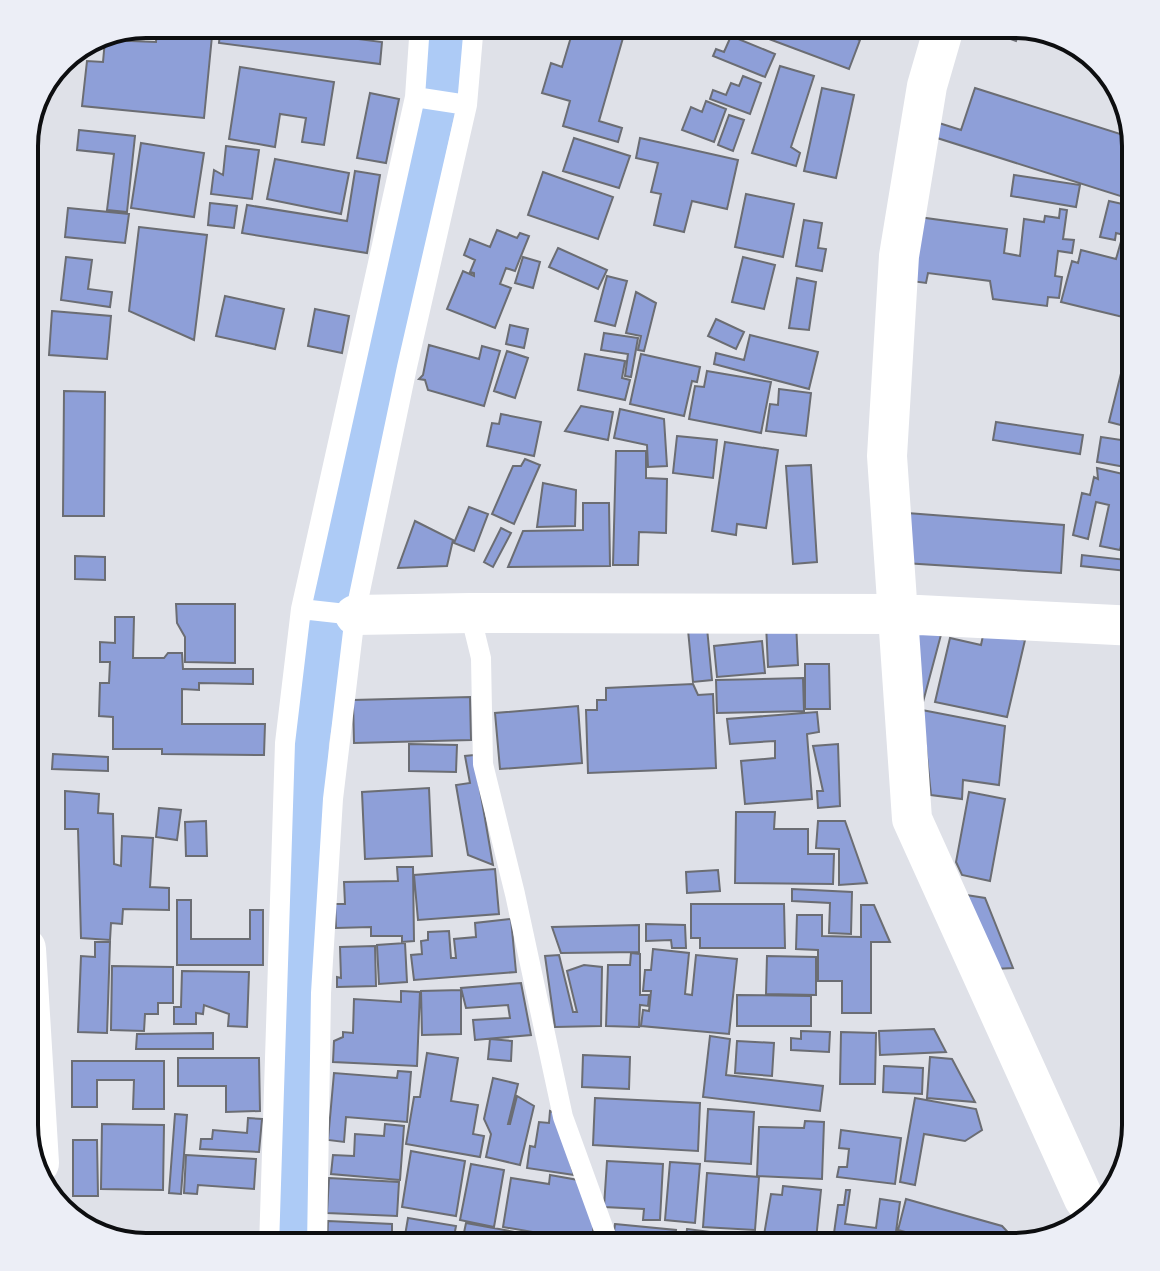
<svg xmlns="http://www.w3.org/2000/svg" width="1160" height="1271" viewBox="0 0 1160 1271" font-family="Raleway,sans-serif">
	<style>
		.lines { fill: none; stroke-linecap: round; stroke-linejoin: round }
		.canal { stroke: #adcbf6; stroke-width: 40 }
		.building { fill: #8e9fd8; stroke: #6b6d73; stroke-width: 2 }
		.service { stroke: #fff; stroke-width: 20 }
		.minor { stroke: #fff; stroke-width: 40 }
		.secondary { stroke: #fff; stroke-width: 44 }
		.rim { fill: none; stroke: #0d0e10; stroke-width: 4 }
	</style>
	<rect width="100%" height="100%" fill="#dfe1e8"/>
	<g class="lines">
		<path class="canal" d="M293,1247L309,742L345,530L445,63L447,24"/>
	</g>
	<path class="building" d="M221,24H241L382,42L380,64L219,43Z
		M270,24H381L379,37Z
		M589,24H627L599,121L622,128L618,142L563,126L570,101L542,93L551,63L562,67L574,27L587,31Z
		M729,24H819L860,40L849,69Z
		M969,24H1022L1016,41Z
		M157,30L212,36L204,118L82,106L87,61L103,62L105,40L156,42Z
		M731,36L775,54L765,77L713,56L716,49L724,52Z
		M780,66L814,76L791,147L800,153L796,166L752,153Z
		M240,67L334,82L324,145L302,142L306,118L280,114L275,147L229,139Z
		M743,76L761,83L750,114L710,99L713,90L726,95L731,83L739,86Z
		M822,88L854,95L836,178L804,171Z
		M975,88L1133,138L1136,146V201L934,137L939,123L961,130Z
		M370,93L399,99L386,163L357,158Z
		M706,101L726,109L714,142L682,130L691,107L702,112Z
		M729,115L744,120L733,151L718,145Z
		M79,130L135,136L127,212L107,210L114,154L77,150Z
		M574,138L630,156L619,188L563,171Z
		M640,138L738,160L727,209L692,201L684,232L654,225L661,194L651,192L658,163L636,158Z
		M141,143L204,153L194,217L131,208Z
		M226,146L259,150L252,199L211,194L214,170L223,175Z
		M275,159L349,173L341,214L267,199Z
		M355,171L380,175L367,253L242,233L247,205L347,221Z
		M543,172L613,197L598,239L528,215Z
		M1014,175L1080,185L1076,207L1011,196Z
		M746,194L794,204L783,257L735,247Z
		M1109,201L1136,207V238L1116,233L1115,240L1100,237Z
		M210,203L237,206L234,228L208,225Z
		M68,208L129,214L125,243L65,237Z
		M1060,209L1067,210L1063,239L1074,240L1072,253L1058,251L1055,276L1062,277L1059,298L1048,297L1047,306L993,299L990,281L928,273L926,283L911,281L918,217L1007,229L1004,253L1020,256L1024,219L1044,222L1045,216L1059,218Z
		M804,220L822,223L818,248L826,249L822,271L796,266Z
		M139,227L207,235L194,340L129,311Z
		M497,230L517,238L520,233L529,236L515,271L506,268L500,284L511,288L495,328L447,309L463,271L474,276V273L470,272L475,260L464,255L470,239L490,247Z
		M1122,238L1136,242V267L1123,317L1061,302L1072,261L1078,263L1081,250L1116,259Z
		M558,248L607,270L598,289L549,267Z
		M66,257L92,260L88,289L112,292L110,307L61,300Z
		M523,257L540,262L533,288L515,283Z
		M743,257L775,265L764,309L732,302Z
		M607,276L627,281L615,326L595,321Z
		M797,278L816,282L809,330L789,328Z
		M636,292L656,303L644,351L638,350L641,336L626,333Z
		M225,296L284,309L275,349L216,336Z
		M315,309L349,316L342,353L308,346Z
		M52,311L111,316L107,359L49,355Z
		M716,319L744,332L736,349L708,336Z
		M510,325L528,329L524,348L506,344Z
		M604,333L638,338L631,377L625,376L628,354L601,350Z
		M750,335L818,352L809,389L714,364L716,353L744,360Z
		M1129,341L1136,343V429L1109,422Z
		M429,345L479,359L482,346L500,351L484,406L428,390L425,380L419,379L423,375Z
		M507,351L528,358L515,398L494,391Z
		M585,354L625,361L622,378L630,380L625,400L578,390Z
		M641,354L700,367L697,382L692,381L684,416L630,404Z
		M707,371L771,382L761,433L689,419L695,386L704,387Z
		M779,389L811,393L806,436L766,431L770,404L778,405Z
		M64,391L105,392L104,516H63Z
		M581,406L613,412L608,440L565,431Z
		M620,409L664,419L667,466L648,467L647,445L614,438Z
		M501,414L541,422L534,456L487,446L492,423L499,424Z
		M996,422L1083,435L1080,454L993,440Z
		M677,436L717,440L713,478L673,473Z
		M1101,437L1135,442L1131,468L1097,462Z
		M725,442L778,450L766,528L737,524L736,535L712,531Z
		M616,451H646V478L667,479L666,533L639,532L638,565H613Z
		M525,459L540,465L514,524L492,514L513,466H521Z
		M811,465L817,562L793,564L786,466Z
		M1097,468L1136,477L1120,550L1100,546L1109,505L1096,502L1088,539L1073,535L1082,493L1090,495L1094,477L1098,479Z
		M1136,478V572L1081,566L1082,555L1126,560Z
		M543,483L576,490L575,526L537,527Z
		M583,503H609L610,566L508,567L523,531L583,530Z
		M469,507L488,514L474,551L454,543Z
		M907,513L1064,525L1061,573L904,563Z
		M415,521L453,540L447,566L398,568Z
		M501,528L511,533L493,567L484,562Z
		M75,556L105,557V580L75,579Z
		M176,604H235V663L185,662V637L177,623Z
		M115,617H134L133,658H164L168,653H182L183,669H253V684L199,683V690L182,689V724H265L264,755L162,754V749H113V717L99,716L100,683H109L110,662H100V642L115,643Z
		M796,622L798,665L768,667L766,624Z
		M916,624L942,631L923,702Z
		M707,628L712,680L693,682L688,630Z
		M984,631L1025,640L1007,717L935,702L950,638L981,645Z
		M762,641L765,673L717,677L714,646Z
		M805,664H829L830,709H805Z
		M803,678L804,711L717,713L716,680Z
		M693,684L698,695L713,694L716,768L588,773L586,710H597V700H606V688Z
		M470,697L471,740L354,743L353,700Z
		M578,706L582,763L500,769L495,713Z
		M922,710L1005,726L999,785L963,780L962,799L931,795Z
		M817,712L819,732L807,734L812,799L745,804L741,761L775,758V741L730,744L727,719Z
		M409,744L457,745L456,772L409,771Z
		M838,744L840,806L818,808L817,791H823L813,746Z
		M53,754L108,757V771L52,769Z
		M474,755L493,865L468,855L456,785L470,783L465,756Z
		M429,788L432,856L365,859L362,792Z
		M65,791L99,794L98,813L113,814L114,864L121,866L122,836L153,838L150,887L169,888V910L123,909L122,924L111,923L110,940L81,938L78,829H65Z
		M969,792L1005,799L990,881L962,875L956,862Z
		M159,808L181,810L177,840L156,837Z
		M736,812H775L774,829H808V854H834L833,884L735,883Z
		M206,821L207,856H186L185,822Z
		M818,821H845L867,883L839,885V849L816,848Z
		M397,867H413L414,941L402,942V936H371V927L336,928L335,904H345L344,882L398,881Z
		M495,869L499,914L418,920L414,875Z
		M718,870L720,891L687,893L686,872Z
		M792,889L852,892L851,934L829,933L830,903L792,901Z
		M960,894L985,898L1013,968L994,969Z
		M177,900H191V939H250V910H263V965H177Z
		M691,904H784L785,948H700V938H691Z
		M861,905H874L890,942H871V1013H842V981H818V950L796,949L797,915H822V936L861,937Z
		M511,919L516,972L414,980L411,955L422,954L421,941L428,940V932L449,931L451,958H456L454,939L476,937L475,923Z
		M646,924L685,925L686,948H672L671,940L646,941Z
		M639,925V952L561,953L552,927Z
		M95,942H110L107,1033L78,1032L81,956L95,957Z
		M405,943L407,982L379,984L377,945Z
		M375,946L376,986L337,987V977L341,978L340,947Z
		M653,949L689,953L685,994L692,995L696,955L737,959L729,1034L641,1026L643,1010L649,1011L651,991H643L645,970H651Z
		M631,953L640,954V995H649L648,1006L640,1005L639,1027L606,1026L608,965H630Z
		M559,955L573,1012H577L567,971L584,965L602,967L601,1026L555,1027L545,956Z
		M767,956L816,957V995L766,994Z
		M112,966L173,967V1003H158V1014H145L144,1031L111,1030Z
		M182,971L249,972L247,1027L228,1026L229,1014L204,1005L203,1014L196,1013V1024H174V1007H181Z
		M521,983L531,1035L475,1040L473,1020L510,1018L508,1005L466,1008L461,988Z
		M461,990V1034L422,1035L421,991Z
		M401,991L420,992L417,1066L333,1062L334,1041L343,1037V1032L353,1033L354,999L401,1002Z
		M737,995L811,996V1026H737Z
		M934,1029L946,1052L880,1055L879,1031Z
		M801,1031L830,1032L829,1052L791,1050V1038L801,1039Z
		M841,1032L876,1033L875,1084H840Z
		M213,1033V1049H136L137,1034Z
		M710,1036L730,1039L726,1075L823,1086L820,1111L703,1097Z
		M490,1039L512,1041L511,1061L488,1059Z
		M737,1041L774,1043L772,1076L735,1073Z
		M427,1053L458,1058L451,1101L478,1105L473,1134L484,1136L480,1157L406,1144L414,1097H420Z
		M583,1055L630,1057L629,1089L582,1087Z
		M930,1057L952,1059L975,1102L927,1098Z
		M178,1058H259L260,1111L226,1112V1086H178Z
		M72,1061H164V1109H133L134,1080H97V1107H72Z
		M884,1066L923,1068L922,1094L883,1092Z
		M398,1071L411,1072L407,1122L346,1117L344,1142L328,1140L334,1073L397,1078Z
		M493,1078L518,1084L508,1124H510L517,1096L534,1106L520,1165L486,1157L491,1134L484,1119Z
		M595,1098L700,1103L698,1151L593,1145Z
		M915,1098L976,1109L982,1130L965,1141L924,1134L915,1185L900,1182Z
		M708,1109L754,1112L751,1164L705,1161Z
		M550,1111L555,1113L574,1175L527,1168L530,1146L535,1147L539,1122L549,1123Z
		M175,1114L187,1115L181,1194L169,1193Z
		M248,1118L262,1119L259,1152L200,1149L201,1139H212L213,1130L247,1133Z
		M805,1121L824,1122L822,1179L757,1176L759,1127L804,1128Z
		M102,1124L164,1125L163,1190L101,1189Z
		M385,1124L404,1126L400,1180L331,1174L333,1155L354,1156L355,1134L384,1136Z
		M841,1130L901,1138L895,1184L837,1177L839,1167H847L849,1149L839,1148Z
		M73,1140H97L98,1196H73Z
		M411,1151L465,1161L456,1216L402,1207Z
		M186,1155L256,1159L254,1189L198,1185L197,1194L184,1193Z
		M607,1161L663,1164L660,1220H643L644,1209L604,1207Z
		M670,1162L700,1164L695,1223L665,1220Z
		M471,1164L504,1170L494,1227L460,1220Z
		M707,1173L759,1177L755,1230L703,1227Z
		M550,1175L578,1180L595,1220L591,1242L503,1227L511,1178L549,1184Z
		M329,1178L399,1182L397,1216L327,1213Z
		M783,1186L821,1190L816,1240L764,1235L771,1194L782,1195Z
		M846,1190H850L845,1224L876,1228L880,1199L900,1202L894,1247H832L838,1205H844Z
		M906,1199L1002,1226L1020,1245L960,1247L898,1230Z
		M408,1218L456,1226L452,1247H403Z
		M328,1221L392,1224V1247H327Z
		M466,1223L592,1246V1247H461Z
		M615,1224L676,1230L674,1247L613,1240Z
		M687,1229L719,1233L717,1247H685Z
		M724,1234L754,1238L752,1247H723Z"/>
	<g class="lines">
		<path class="service" d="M415,97L467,105
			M301,609L355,615
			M470,613L481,658L483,764L515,894L563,1117L608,1241L607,1247
			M269,1247L285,743L301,609L415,97L420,24
			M317,1247L321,993L333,799L355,615L407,367L467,105L474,24"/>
		<path class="minor" d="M945,24L927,86L899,256L887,456L912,819L1084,1199L1095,1214
			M355,615L470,613L899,614L1136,626"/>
		<path class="secondary" d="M24,949L37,1163"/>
	</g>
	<path d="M0 0H1160V1271H0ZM146 38H1014A108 108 0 0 1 1122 146V1125A108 108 0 0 1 1014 1233H146A108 108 0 0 1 38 1125V146A108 108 0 0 1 146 38Z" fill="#eceef6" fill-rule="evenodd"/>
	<path class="rim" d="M146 38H1014A108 108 0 0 1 1122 146V1125A108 108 0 0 1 1014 1233H146A108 108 0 0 1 38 1125V146A108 108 0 0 1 146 38Z"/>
</svg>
